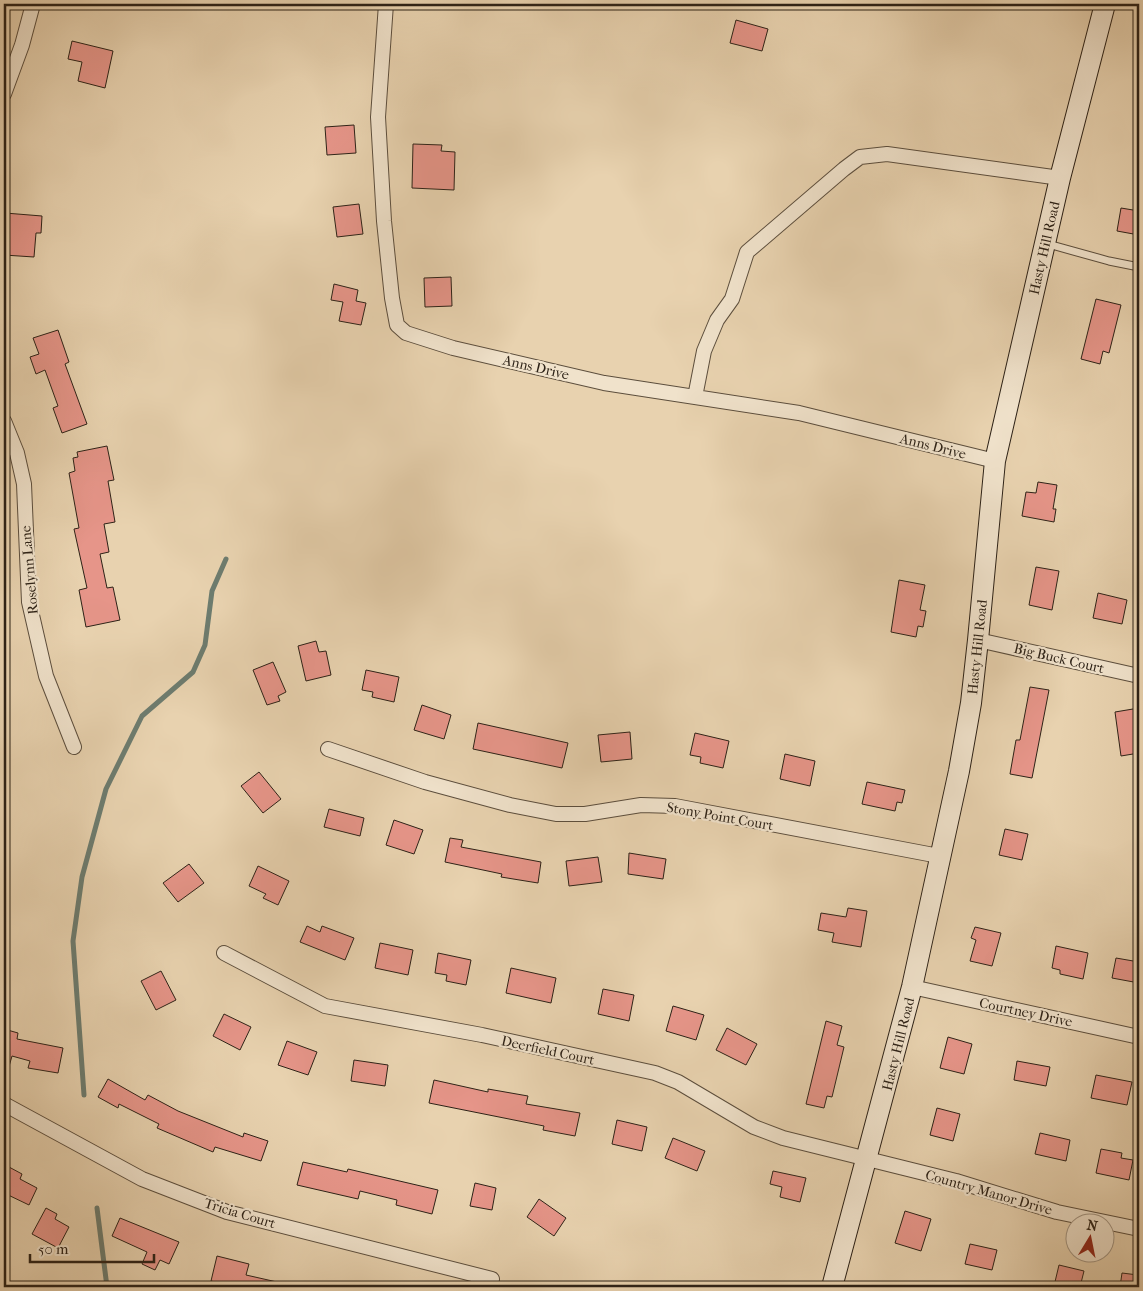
<svg xmlns="http://www.w3.org/2000/svg" width="1143" height="1291" viewBox="0 0 1143 1291" font-family="'IM FELL French Canon',serif">
	<style>
		.lines { fill: none; stroke-linecap: round; stroke-linejoin: round }
		.stream { stroke: #6d7c6f; stroke-width: 5 }
		.building { fill: #e69589; stroke: #2d2217 }
		.lane-casing { stroke: #5c4e3d; stroke-width: 9 }
		.street-casing { stroke: #5c4e3d; stroke-width: 16 }
		.secondary-casing { stroke: #2d2217; stroke-width: 22 }
		.lane { stroke: #f0e2cb; stroke-width: 7 }
		.street { stroke: #f0e2cb; stroke-width: 14 }
		.secondary { stroke: #f0e2cb; stroke-width: 20 }
		.labels { text-anchor: middle; stroke-width: 4.5; stroke-linejoin: round; paint-order: stroke }
		.street-label { font-size: 14px; fill: #2d2217; stroke: #f0e2cb }
	</style>
	<rect width="100%" height="100%" fill="#e8d2af"/>
	<filter id="stains"><feTurbulence type="fractalNoise" baseFrequency=".004" numOctaves="4"/><feColorMatrix values="0 0 0 0 .2 0 0 0 0 .09 0 0 0 0 .02 0 0 0 .5 -.17"/></filter>
	<radialGradient id="worn" r=".72"><stop offset=".6" stop-color="#630" stop-opacity="0"/><stop offset="1" stop-color="#630" stop-opacity=".3"/></radialGradient>
	<g class="lines">
		<path class="stream" d="M84,1095L73,941L82,877L106,789L142,716L193,672L205,645L212,591L226,559
			M97,1208L107,1287"/>
	</g>
	<path class="building" d="M736,20L768,29L762,51L730,43Z
		M72,41L113,51L105,88L78,81L82,62L68,59Z
		M354,125L356,153L327,155L325,127Z
		M413,144L442,145L441,151L455,152L454,190L412,188Z
		M359,204L363,234L337,237L333,207Z
		M1121,208L1139,211V235L1117,231Z
		M5,213L42,216L41,233H36L34,257L4,255Z
		M451,277L452,306L425,307L424,278Z
		M334,284L358,290L356,301L366,303L361,325L339,321L343,302L331,300Z
		M1096,299L1121,305L1109,353L1103,351L1100,364L1081,359Z
		M58,330L69,362L65,364L87,424L62,433L53,408L58,406L45,370L36,374L30,357L39,354L33,338Z
		M107,446L114,480L108,481L115,522L104,524L109,552L100,554L107,588L113,587L120,620L86,627L79,590L87,588L74,529L79,528L69,473L75,471L73,458L78,457L77,452Z
		M1038,482L1057,485L1053,509H1056L1054,522L1022,516L1026,492L1036,493Z
		M1036,567L1059,571L1052,610L1029,605Z
		M899,580L925,585L920,610L926,611L923,627L918,626L916,637L891,632Z
		M1098,593L1127,600L1122,624L1093,618Z
		M316,641L319,652L326,651L331,675L306,681L298,646Z
		M273,662L286,692L278,696L280,701L267,705L253,670Z
		M366,670L399,677L394,702L372,697L373,692L362,690Z
		M1030,687L1049,690L1032,778L1010,774L1016,740H1020Z
		M422,705L451,715L444,739L414,730Z
		M1139,708V753L1121,756L1115,712Z
		M478,723L568,743L562,768L473,749Z
		M630,732L632,759L601,762L598,735Z
		M695,733L729,741L723,768L700,763L701,757L690,755Z
		M785,754L815,761L810,786L780,779Z
		M259,772L281,799L263,813L241,786Z
		M867,782L905,790L902,803L897,802L895,811L862,804Z
		M329,809L364,818L360,836L324,827Z
		M394,820L423,830L414,854L386,845Z
		M1005,829L1028,834L1022,860L999,855Z
		M450,838L463,840L461,847L541,862L538,883L501,877L502,874L445,862Z
		M629,853L666,859L663,879L628,874Z
		M598,857L602,882L569,886L566,861Z
		M189,864L204,883L178,902L163,883Z
		M258,866L289,881L278,905L263,898L266,894L249,886Z
		M848,908L867,911L861,947L832,942L834,933L818,930L821,913L846,917Z
		M307,926L320,932L322,926L354,938L345,960L300,942Z
		M975,927L1001,933L992,966L970,961L976,940L971,938Z
		M380,943L413,950L408,975L375,968Z
		M1056,946L1088,953L1083,979L1060,974V970L1052,968Z
		M438,953L471,960L466,985L446,981L447,975L435,973Z
		M1116,958L1139,962V983L1112,978Z
		M511,968L556,978L551,1003L506,993Z
		M161,971L176,1000L156,1010L141,981Z
		M603,989L634,995L629,1021L598,1014Z
		M673,1006L704,1015L696,1040L666,1031Z
		M224,1014L251,1027L240,1050L213,1036Z
		M826,1021L842,1026L837,1045L844,1047L832,1097L827,1096L824,1108L806,1104Z
		M727,1028L757,1044L746,1065L716,1050Z
		M4,1029L18,1033L17,1039L63,1048L58,1073L28,1068L30,1061L12,1056L8,1070H4Z
		M948,1037L972,1044L964,1074L940,1068Z
		M287,1041L317,1052L308,1075L278,1065Z
		M354,1060L388,1065L385,1086L351,1081Z
		M1017,1061L1050,1067L1046,1086L1014,1080Z
		M1096,1075L1132,1082L1127,1105L1091,1098Z
		M108,1079L145,1100L148,1095L178,1111L243,1137L244,1133L268,1141L261,1161L215,1147L213,1152L157,1128L159,1124L119,1104L118,1108L98,1097Z
		M434,1080L488,1092V1089L528,1096L526,1104L580,1113L575,1136L543,1130L544,1126L429,1103Z
		M937,1108L960,1114L953,1141L930,1135Z
		M617,1120L647,1127L642,1151L612,1144Z
		M1040,1133L1070,1140L1066,1161L1035,1154Z
		M673,1138L705,1151L697,1171L665,1158Z
		M1101,1149L1122,1153L1121,1158L1133,1160L1129,1180L1096,1173Z
		M303,1162L347,1172L348,1169L438,1190L432,1214L396,1205L397,1200L360,1191L358,1199L297,1185Z
		M9,1167L22,1174L20,1179L37,1188L29,1205L4,1193V1178Z
		M773,1171L806,1178L800,1202L780,1197L782,1187L770,1184Z
		M475,1183L496,1188L492,1210L470,1206Z
		M539,1199L566,1218L554,1236L527,1217Z
		M46,1208L57,1214L55,1219L69,1227L58,1248L32,1234Z
		M905,1211L931,1219L921,1251L895,1243Z
		M120,1218L179,1242L169,1264L160,1260L155,1270L142,1264L147,1252L112,1236Z
		M970,1244L997,1250L992,1270L965,1264Z
		M217,1256L249,1264L246,1275L277,1282V1287H238L211,1281Z
		M1059,1265L1084,1271L1080,1287L1054,1286Z
		M1122,1273L1138,1275L1136,1287H1120Z"/>
	<g class="lines">
		<g class="lane-casing">
			<path id="lane" d="M1048,244L1109,261L1139,267"/>
		</g>
		<g class="street-casing">
			<path id="street" d="M386,4L378,117L384,221L392,298L397,325L406,333L453,348L604,383L799,413L995,461
				M4,94L22,45L33,4
				M695,397L704,351L717,320L732,299L747,252L844,169L860,157L887,154L1060,178
				M4,421L17,453L24,484L29,602L46,676L74,747
				M978,640L1139,676
				M328,749L425,782L510,805L556,814H585L641,805L675,806L939,856
				M224,953L325,1006L482,1035L655,1073L678,1082L754,1127L783,1138L956,1181L1057,1212L1139,1229
				M912,987L1139,1037
				M4,1104L142,1179L227,1212L492,1279"/>
		</g>
		<g class="secondary-casing">
			<path id="secondary" d="M832,1287L912,987L959,771L971,703L978,640L995,461L1060,178L1105,4"/>
		</g>
		<use href="#lane" class="lane"/>
		<use href="#street" class="street"/>
		<use href="#secondary" class="secondary"/>
	</g>
	<g class="labels">
		<g class="street-label">
			<text transform="translate(1044 248) rotate(-77)" y="5">Hasty Hill Road</text>
			<text transform="translate(536 367) rotate(13)" y="5">Anns Drive</text>
			<text transform="translate(933 446) rotate(14)" y="5">Anns Drive</text>
			<text transform="translate(29 570) rotate(-95)" y="5">Roselynn Lane</text>
			<text transform="translate(977 647) rotate(-84)" y="5">Hasty Hill Road</text>
			<text transform="translate(1059 658) rotate(13)" y="5">Big Buck Court</text>
			<text transform="translate(720 816) rotate(10)" y="5">Stony Point Court</text>
			<text transform="translate(1026 1012) rotate(12)" y="5">Courtney Drive</text>
			<text transform="translate(898 1044) rotate(-76)" y="5">Hasty Hill Road</text>
			<text transform="translate(548 1050) rotate(12)" y="5">Deerfield Court</text>
			<text transform="translate(989 1192) rotate(16)" y="5">Country Manor Drive</text>
			<text transform="translate(240 1213) rotate(17)" y="5">Tricia Court</text>
		</g>
	</g>
	<rect width="1143" height="1291" fill="none" stroke="#e8d2af" stroke-width="20"/>
	<rect x="5" y="5" width="1133" height="1281" fill="none" stroke="#2d2217" stroke-width="2.5"/>
	<rect x="10" y="10" width="1123" height="1271" fill="none" stroke="#2d2217"/>
	<g transform="translate(1090 1238) rotate(10)"><circle r="24" fill="#f0e2cb" stroke="#a29583"/>
	<path d="M0-4L9 19L0 12L-9 19Z" fill="#8f2418"/>
	<text y="-8" font-size="14" font-weight="bold" text-anchor="middle" fill="#2d2217">N</text>
	</g>
	<path d="M30 1254v8h124v-8" fill="none" stroke="#2d2217" stroke-width="2.5"/>
	<text x="38" y="1254" font-size="15" fill="#2d2217" stroke="#f0e2cb" stroke-width="4" paint-order="stroke">50 m</text>
	<rect width="100%" height="100%" filter="url(#stains)"/>
	<rect width="100%" height="100%" fill="url(#worn)"/>
</svg>
